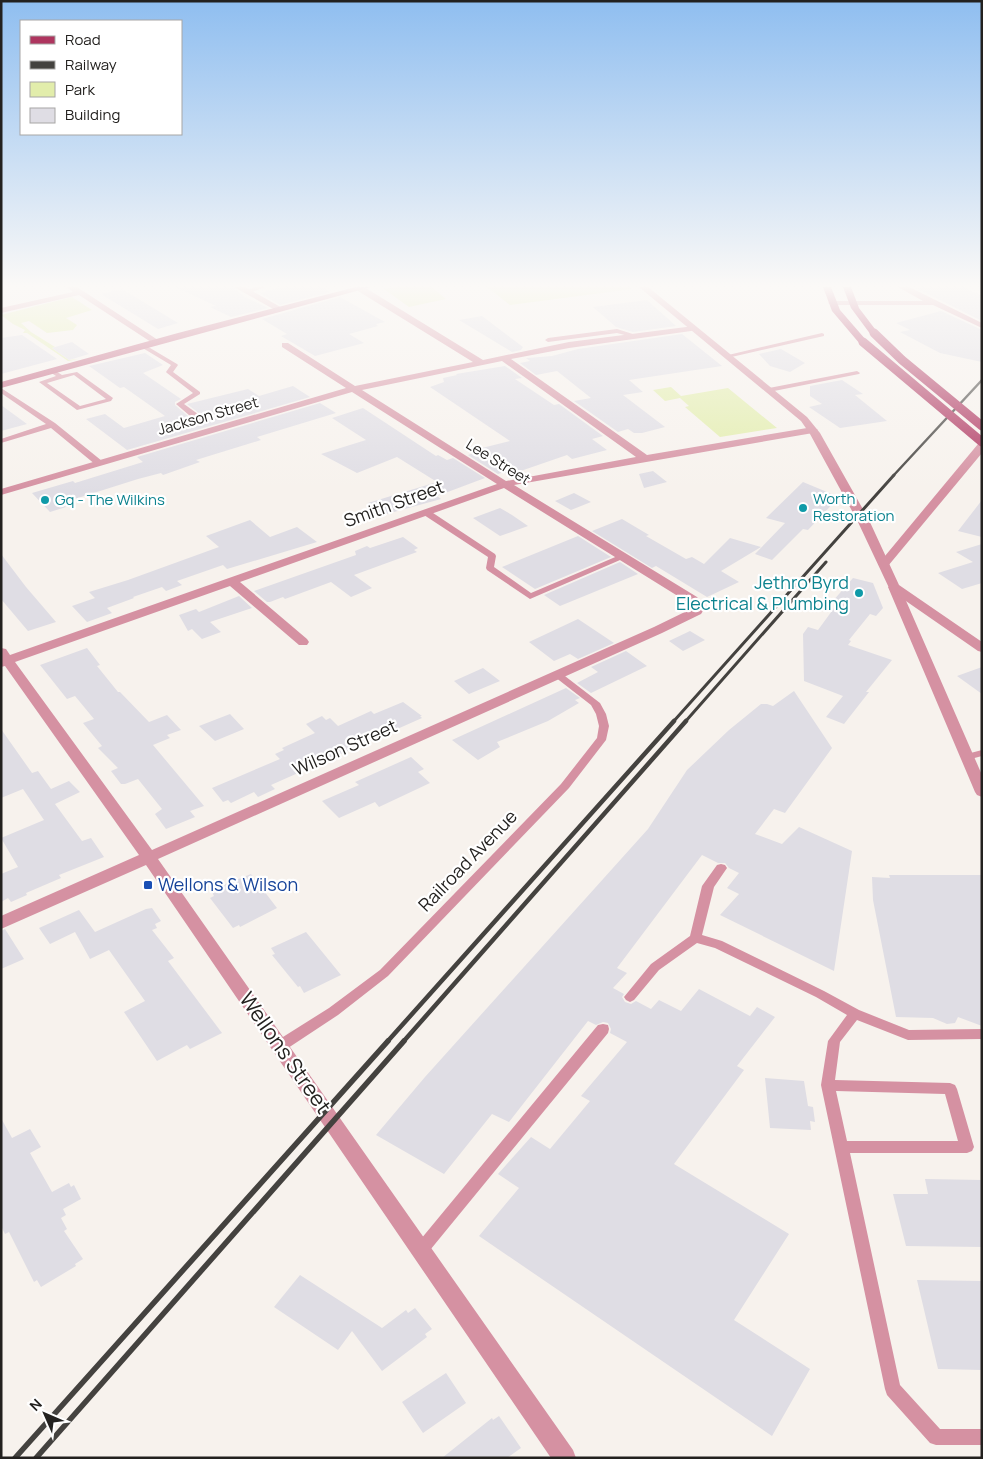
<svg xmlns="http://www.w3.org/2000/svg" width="983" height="1459" viewBox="0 0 983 1459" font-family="Manrope,sans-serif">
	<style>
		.green { fill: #e2edab }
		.building { fill: #dfdde4 }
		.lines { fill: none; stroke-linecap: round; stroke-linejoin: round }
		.service { fill: #d591a2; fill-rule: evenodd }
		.minor { fill: #d591a2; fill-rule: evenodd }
		.tertiary { fill: #d591a2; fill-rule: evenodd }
		.secondary { fill: #c05e7b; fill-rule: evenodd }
		.primary { fill: #ae355f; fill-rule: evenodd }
		.rail-far3 { stroke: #44423f; stroke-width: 2.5 }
		.rail-far2 { stroke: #44423f; stroke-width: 3 }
		.rail-far1 { stroke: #44423f; stroke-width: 4.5 }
		.rail { stroke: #44423f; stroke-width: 5.5 }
		.primary-bridge { stroke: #ae355f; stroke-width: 9 }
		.culture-dot { fill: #0f9aa8; stroke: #fff; stroke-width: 2 }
		.transit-dot { fill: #1a4fb4; stroke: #fff; stroke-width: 2 }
		.labels { text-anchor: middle; stroke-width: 4.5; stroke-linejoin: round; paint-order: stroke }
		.far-street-label { font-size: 15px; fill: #23211f; stroke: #fff }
		.far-culture-label { font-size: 15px; fill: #0d838f; stroke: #fff; text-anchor: start }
		.street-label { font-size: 18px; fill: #23211f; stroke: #fff }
		.culture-label { font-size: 18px; fill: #0d838f; stroke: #fff; text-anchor: end }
		.transit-label { font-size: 18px; fill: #164399; stroke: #fff; text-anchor: start }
		.near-street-label { font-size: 21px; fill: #23211f; stroke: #fff }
	</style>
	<rect width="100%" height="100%" fill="#f7f2ed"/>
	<path class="green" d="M394,287H432L446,299L409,307L384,289Z
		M487,287H630L632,289L510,305Z
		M72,297L92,310L66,318L77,325L73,330L47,333L29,321L21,323L31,332L55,347L52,348L69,360L78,359L68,361L27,333H23L25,330L13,324L1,315Z
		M671,387L681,396L728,388L777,428L720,437L685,407L689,406L680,398L665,401L653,390Z"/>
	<path class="building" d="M175,287H232L245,297L268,308L231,317L210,307L216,306Z
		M282,287H322L330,292L280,305L260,293Z
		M914,287H964L982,296V321Z
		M122,289L178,323L158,329L101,294Z
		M340,297L385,322L376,324L378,326L349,334L364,343L315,356L281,336L287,334L262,319Z
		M647,300L676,326L633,332L616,327L593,307Z
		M941,311L982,330V362L940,353L900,332L910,330L896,323Z
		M482,316L523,347L521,350L512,352L459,320Z
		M682,334L722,366L629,380L643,392L623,395L665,427L642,433H634L628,429L618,432L574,401L591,398L557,371L536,375L520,363L530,361L526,358H528L552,356L578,349Z
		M22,335L57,359L1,374V338Z
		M72,342L89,354L69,360L52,348Z
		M781,349L805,363L790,372L770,366L759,354Z
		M145,353L163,365L143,373L181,399L175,402V405L196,423L203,422L204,417L187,404L248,389L259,396L293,386L310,397L127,450L86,419L105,414L124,428L165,416L124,387L120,388L89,366Z
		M505,366L522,378L515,379L554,405L559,404L603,436L592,439L607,450L572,459L567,455L509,475L504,472L498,474L468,455L480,451L478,449L510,441L430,387L444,382L443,378L457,375L456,374Z
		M842,380L863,394L855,395L887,421L840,428L809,407L822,404L810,396V386Z
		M320,403L336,413L257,437L261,440L196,460L200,462L163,475L161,473L138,479L62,503L66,507L50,512L32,493L73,481L75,483L143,462L137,457Z
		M1,405L27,424L1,431Z
		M363,408L436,456L438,455L447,460L453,458L485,478L437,496L441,499L383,515L368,503L437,482L397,457L357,473L321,454L366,440L332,418Z
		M653,471L667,482L644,488L639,474Z
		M803,482L839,497L808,530L803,529L772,560L755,554L785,523L766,518Z
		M574,493L591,502L571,510L555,501Z
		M982,500V537L958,531Z
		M500,508L512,515L528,526L500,536L473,518Z
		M622,519L649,535L646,536L686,559L692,557L704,564L730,538L761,547L721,571L739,582L707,597L656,566L652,568L592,531Z
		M250,520L270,537L297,527L317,542L227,569L223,565L177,581L182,585L166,591L162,587L133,597L134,598L107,608L112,613L87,622L72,606L95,598L89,592L128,580L219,547L206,536Z
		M578,536L611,557L535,589L502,567Z
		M403,537L418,548L414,550L417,552L354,575L372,588L351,597L331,582L285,599L283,597L270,602H267L254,591L356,555L355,551L367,546L370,548Z
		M982,544V583L962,589L938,573L973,562L956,552Z
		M1,554L26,587L56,622L28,631L1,599Z
		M620,562L638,574L560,606L544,595Z
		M853,578L873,583L883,608L876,616L870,614L849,640L851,641L848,645L892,660L866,692H869L844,724L826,717L843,696L804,681L803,634L808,627L818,630L837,604L832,602Z
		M239,596L252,608L210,622L221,632L202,639L192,629L188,631L179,615L196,609L199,612Z
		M578,619L614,643L578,659L570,654L554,661L529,642Z
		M690,631L705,640L683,651L669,641Z
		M87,648L100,665L97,666L118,692H120L149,722L167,715L181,730L167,735L170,738L153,745L204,806L190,811L195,817L166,829L155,814L162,809L138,779L125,784H121L111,771L118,768L98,748L102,746L83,723L94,719L75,696L67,699L40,665Z
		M626,651L647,666L591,693L577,683L598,672L591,667Z
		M982,667V694L957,676Z
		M483,668L500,681L469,694L454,681Z
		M566,688L580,698L575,700L579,703L548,721L497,742L500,747L478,760L452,740Z
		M794,691L832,748L785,813L774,809L755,834L782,844L799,827L852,851L834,971L720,915L739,894L727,888L739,873L729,868L725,863H718L702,855L617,968L627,973L613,988L624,994L622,997L625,1002L631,1004L636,1001L651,1009L659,1000L681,1011L699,989L750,1016L757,1007L775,1017L737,1066L744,1070L674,1164L789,1234L734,1320L810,1369L772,1436L479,1236L519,1188L498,1174L531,1137L550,1149L590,1101L581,1096L627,1042L610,1033L611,1029L608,1023L603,1022L596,1025L588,1021L509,1122L492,1114L444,1174L376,1135L425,1077L648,829L687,770L729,730L761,704H767L773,706Z
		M403,702L422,716H420L422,718L271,785L275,789L258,797L254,792L231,803L228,800L223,802L212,788L280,759L275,754L284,750L282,748L315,733L306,724L322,716L326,720L330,718L338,726L371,711L374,714Z
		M230,714L244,729L215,741L199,726Z
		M1,729L32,773L38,771L51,789L69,781L80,792L55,804L82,841L91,838L104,857L59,875L61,878L26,893L27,895L11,902L8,898L1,902V874L18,867L1,838L44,820L23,789L1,798Z
		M411,757L424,769L418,772L430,783L379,807L375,802L339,818L322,801L359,785L355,782Z
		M251,874L277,908L240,927L239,925L233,928L210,898L214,896L211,890Z
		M889,875H982V1026L958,1017L955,1023L947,1024L933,1018L896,1017L873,900L872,877L890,878Z
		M152,908L161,921L155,924L157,928L152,930L174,958L168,961L222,1033L190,1049L187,1045L157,1061L124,1012L145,1001L109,950L90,959L75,932L50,944L39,928L79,910L95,932L146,909Z
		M5,929L24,959L1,969V931Z
		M306,932L341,975L304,993L300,986L298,987L272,955L275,954L271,948Z
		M765,1078L804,1081L808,1106L813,1107L815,1122L810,1121L811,1130L770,1128Z
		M1,1118L12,1138L30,1129L41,1147L30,1153L52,1192L69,1183L71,1187L74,1185L81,1199L63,1209L66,1215L61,1218L67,1229L64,1231L83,1259L75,1264L76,1266L41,1287L37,1280L34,1282L9,1232L5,1234L1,1226Z
		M925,1179L982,1180V1247L906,1246L893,1194H928Z
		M300,1275L382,1328L406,1310L408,1313L415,1308L432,1329L425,1334L427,1337L382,1371L352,1331L338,1350L274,1307Z
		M917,1280L982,1281V1370L938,1369Z
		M446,1373L466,1403L423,1433L402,1402Z
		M499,1416L521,1448L507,1458H442L492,1418L493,1420Z"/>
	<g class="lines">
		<path class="service" d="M255,287H265L247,294L244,292Z
			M617,329L639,336L636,338L617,333L548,342L545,340L548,338Z
			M822,333L824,334V336L727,358L724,356Z
			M141,345H145L177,364L178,365L173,372L200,392V394L184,404L202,417V421H196L176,404L193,393L167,373L166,372L171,365L141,347Z
			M50,370H54L62,375L77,372L113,398L111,401L77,410L39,382L56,376L50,372ZM74,375L106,399L80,406L47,383Z
			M857,371L860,373L859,374L769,392L766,390L769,388Z
			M1,388L55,423L102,461V465H96L51,428L1,443V439L46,424L1,393Z
			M424,511H430L495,554L496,556L494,567L531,593L620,555L623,554L627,557L530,599L487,570L486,568L488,557L424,515Z
			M558,672L561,673L600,703L606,714L609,726L606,740L569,788L388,976L338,1015L285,1050L280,1051L275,1050L274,1046L275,1042L329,1008L380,970L561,784L597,738L599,726L596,714L591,705L555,677L553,675Z
			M982,750V756L967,760L962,757L963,755Z
			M721,864L725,865L727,868L714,887L702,935L722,941L824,991L859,1010L909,1030L982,1029V1039L908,1040L857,1020L840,1042L835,1080L950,1083L955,1085L957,1089L974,1147L972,1151L967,1153H850L900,1385L940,1429H982V1445H936L930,1443L887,1395L885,1389L821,1085L828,1041L847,1015L816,997L715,948L697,943L659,970L634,1000L630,1002L626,1000L624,997L651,964L690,936L702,886L717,865ZM836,1091L945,1094L958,1141H847Z
			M603,1024L608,1025L609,1029L608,1033L426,1255L421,1257L416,1255L414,1250L416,1245L598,1025Z"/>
		<path class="minor" d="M67,287H77L161,342L154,344L79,295L1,313V308L73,292Z
			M234,287H245L284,309L277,311Z
			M358,287H364L483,360L569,342L694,326V330L691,331L569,348L511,359L647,455L813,427L818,430L813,433L514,485L697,597L705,608L701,614L662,633L158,859L573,1450L576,1458H551L146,865L1,929V916L139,855L5,666L1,667V648L6,649L10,655L497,484L352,392L1,495V489L346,388L282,347V343H288L355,386L473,362L358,291ZM502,361L636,457L506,481L362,390ZM504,488L689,603L693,608L654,627L152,850L15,662L230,586L299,645H307L309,642L307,639L240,582Z
			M898,287H909L982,323V328L933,305H832L828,303L832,301H923Z
			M982,443V453L888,566H880L878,564L880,562L978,444Z
			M894,583L900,587L982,775V797L977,795L975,792L888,587Z"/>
		<path class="tertiary" d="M639,287H648L807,417L820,433L869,520L899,585L982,642V652L978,651L890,590L857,520L810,434L801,421Z"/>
		<path class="secondary" d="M356,287H371L1,388V382L178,333Z"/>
		<path class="primary" d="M823,287H831L840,310L866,340V344H860L832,311Z
			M843,287H851L859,308L878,333L877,335H871L851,308Z"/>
		<path class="rail-far3" d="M893,476L982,380"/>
		<path class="rail-far2" d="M673,722L894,475
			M685,722L826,562"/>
		<path class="rail-far1" d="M387,1042L674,721
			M403,1042L686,721"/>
		<path class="rail" d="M15,1458L388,1041
			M36,1458L404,1041"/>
		<path class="primary-bridge" d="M874,333L902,360L982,426
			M863,342L982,442"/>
	</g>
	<linearGradient id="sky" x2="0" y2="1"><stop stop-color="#8fbef0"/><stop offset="0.58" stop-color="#fbf9f7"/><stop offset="1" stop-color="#fbf9f7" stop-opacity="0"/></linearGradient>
	<rect width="983" height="492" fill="url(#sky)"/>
	<g class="culture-dot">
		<circle cx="45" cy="500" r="5"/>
		<circle cx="803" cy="508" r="5"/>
		<circle cx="859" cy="593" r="5"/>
	</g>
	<rect class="transit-dot" x="143" y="880" width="10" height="10" rx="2.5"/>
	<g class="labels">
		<g class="far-street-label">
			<text transform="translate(208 416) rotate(-16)" y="5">Jackson Street</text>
			<text transform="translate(498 462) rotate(32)" y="5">Lee Street</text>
		</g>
		<g class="far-culture-label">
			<text x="813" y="504">Worth<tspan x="813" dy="17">Restoration</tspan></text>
			<text x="55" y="505">Gq - The Wilkins</text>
		</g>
		<g class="street-label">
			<text transform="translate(394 504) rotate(-20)" y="6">Smith Street</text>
			<text transform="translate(345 748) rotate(-24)" y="6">Wilson Street</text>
			<text transform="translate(468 861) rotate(-46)" y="6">Railroad Avenue</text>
		</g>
		<g class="culture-label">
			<text x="849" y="589">Jethro Byrd<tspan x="849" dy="21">Electrical &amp; Plumbing</tspan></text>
		</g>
		<g class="transit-label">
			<text x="158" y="891">Wellons &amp; Wilson</text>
		</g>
		<g class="near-street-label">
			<text transform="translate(285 1053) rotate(55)" y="7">Wellons Street</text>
		</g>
	</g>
	<rect width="983" height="1459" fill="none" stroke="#23211f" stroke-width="5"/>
	<rect x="20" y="20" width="162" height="115" fill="#ffffff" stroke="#a7a6a5"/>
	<rect x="30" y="36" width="25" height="8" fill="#ae355f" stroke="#a7a6a5"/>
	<text x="65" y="45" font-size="15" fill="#23211f">Road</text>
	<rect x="30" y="61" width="25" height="8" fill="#44423f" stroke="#a7a6a5"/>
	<text x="65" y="70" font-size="15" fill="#23211f">Railway</text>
	<rect x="30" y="82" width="25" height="15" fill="#e2edab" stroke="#a7a6a5"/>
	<text x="65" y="95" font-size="15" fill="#23211f">Park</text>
	<rect x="30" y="108" width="25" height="15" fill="#dfdde4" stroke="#a7a6a5"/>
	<text x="65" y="120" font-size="15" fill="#23211f">Building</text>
	<g transform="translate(45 1414) rotate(315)" stroke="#ffffff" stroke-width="4" paint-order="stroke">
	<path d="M0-4L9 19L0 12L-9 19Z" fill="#23211f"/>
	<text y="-8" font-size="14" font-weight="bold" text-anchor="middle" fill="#23211f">N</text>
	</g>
</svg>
